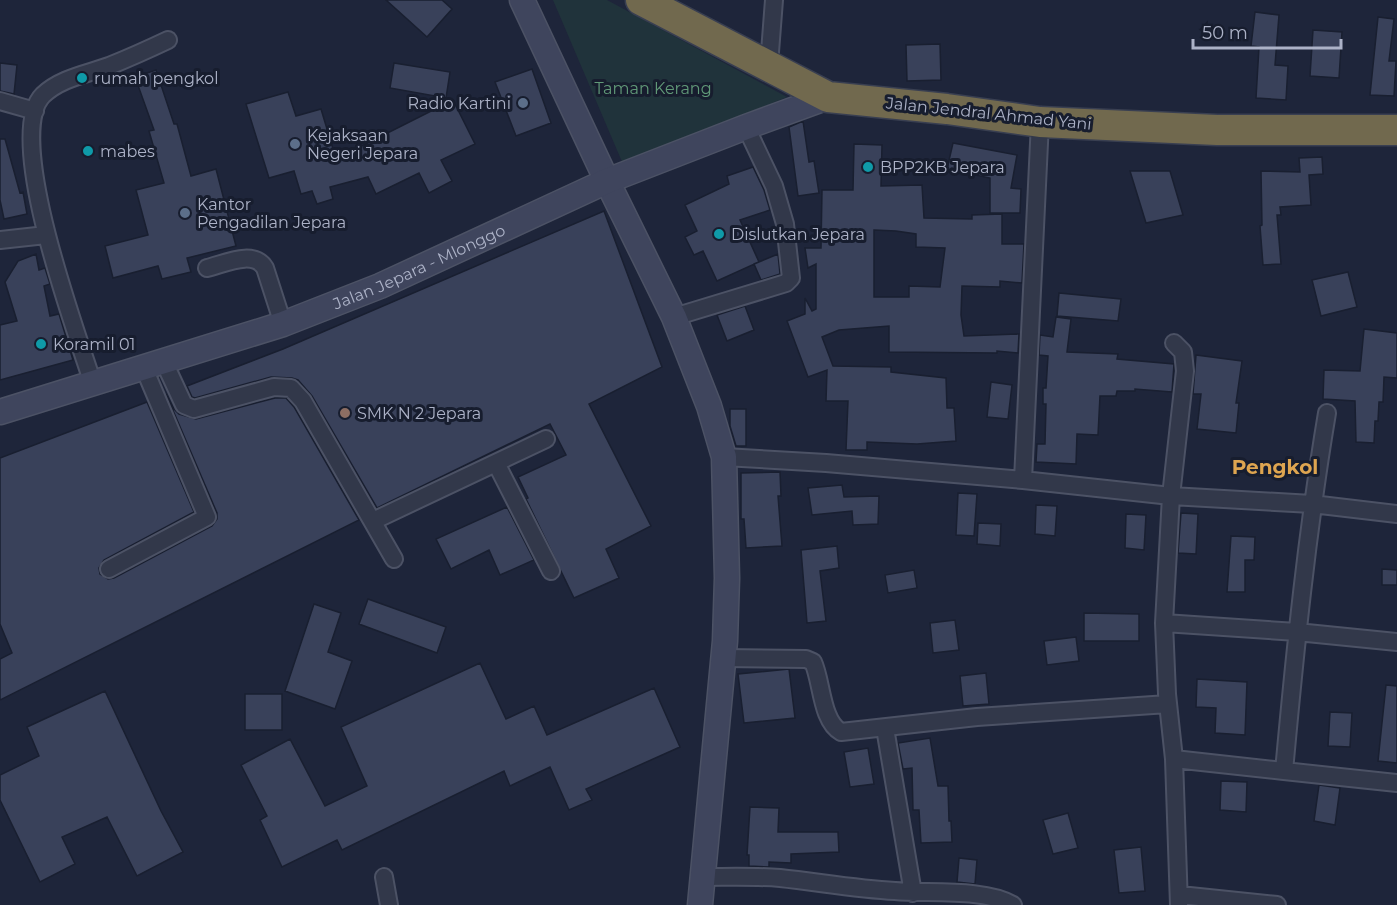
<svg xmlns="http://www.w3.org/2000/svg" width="1397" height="905" viewBox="0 0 1397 905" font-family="Montserrat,sans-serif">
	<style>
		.green { fill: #20333b }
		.building { fill: #39415a; stroke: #191f30; stroke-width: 1.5; fill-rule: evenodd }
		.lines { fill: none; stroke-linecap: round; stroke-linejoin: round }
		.street-casing { stroke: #4c5265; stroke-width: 20 }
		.secondary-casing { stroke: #4c5265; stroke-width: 27 }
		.highway-casing { stroke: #393f51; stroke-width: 33 }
		.street { stroke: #32384a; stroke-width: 16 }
		.secondary { stroke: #3f455d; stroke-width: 24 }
		.highway { stroke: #71694e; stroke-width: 30 }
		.culture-dot { fill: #0f9aa8; stroke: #171d2e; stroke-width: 2 }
		.service-dot { fill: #5c6f8a; stroke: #171d2e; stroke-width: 2 }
		.education-dot { fill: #8d6e63; stroke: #171d2e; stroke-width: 2 }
		.labels { text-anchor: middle; stroke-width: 6; stroke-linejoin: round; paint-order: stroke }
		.poi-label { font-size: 16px; fill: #acb2c7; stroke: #171d2e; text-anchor: start }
		.park-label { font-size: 16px; fill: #619978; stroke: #171d2e }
		.street-label { font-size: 16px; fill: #acb2c7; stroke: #171d2e }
		.quarter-label { font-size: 20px; font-weight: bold; fill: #dea550; stroke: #171d2e }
	</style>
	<rect width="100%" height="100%" fill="#1e253a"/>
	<path class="green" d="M553,0H607L787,97L623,164Z"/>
	<path class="building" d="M386,0H442L452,9L427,37Z
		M1255,12L1279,15L1275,65L1288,66L1286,100L1256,98L1259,47L1251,46Z
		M1378,17L1394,19L1389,61H1396L1394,96L1370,95Z
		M1313,30L1342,32L1339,78L1310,76Z
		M940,44L941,80L907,81L906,45Z
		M0,63L17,65L14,94L0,91Z
		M394,63L450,72L446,98L390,88Z
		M532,69L551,123L516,136L495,82Z
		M156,70L174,124H177L191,176L216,169L236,246L187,258L191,272L162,279L158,266L113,278L105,246L148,235L136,190L164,183L149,131L154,130L135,77Z
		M288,92L296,116L321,109L336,159L453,100L475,144L441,160L452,181L429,193L419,173L376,194L368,177L330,187L333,199L317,204L312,191L301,194L294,171L269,178L246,104Z
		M803,121L809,162L814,161L819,193L798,196L789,127Z
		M0,139H5L20,193L23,192L27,214L4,219L0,200Z
		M953,143L1017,155L1011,188L1021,189L1020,213H990V178L947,169Z
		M854,144L882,145L881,186L922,185L924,218L972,219V215L1002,214V244H1024L1022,283L1000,281V287L962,286L961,315L964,336L1019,334L1018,353L997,351V353L889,352V326L839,330L822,337L833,366L891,367V372L946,378L947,408H954L956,441L917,444L867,442V450H846L848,401H826L827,370L808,377L787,321L805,314V298L812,311L816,309V264L808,268L805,248H821L822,190H853ZM874,230L896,231L916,234V247L945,248L940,287L909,286V297H874Z
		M1322,157L1323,174L1309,175L1311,205L1280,207L1281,215H1277L1281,264L1263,265L1260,226L1262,225L1261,171L1300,172L1299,158Z
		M753,167L764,190L770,210L740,220L759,262L717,281L703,251L694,255L685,237L697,231L685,205L729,184L727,176Z
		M1130,171H1170L1183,215L1146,223Z
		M604,211L662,367L589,404L651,526L606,549L619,578L574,598L526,499L528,498L518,477L566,455L550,424L377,508L312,396L298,380L292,378L271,377L195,398L192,397L187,386L283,349Z
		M36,254L39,270L45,268L50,284L44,286L50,316L59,314L73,360L0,380V325L17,321L5,282L18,261Z
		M778,254L780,274L761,280L754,264Z
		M1348,272L1357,307L1321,316L1312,280Z
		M1059,293L1121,299L1118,321L1057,316Z
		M745,306L754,330L727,341L717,315Z
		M1056,317L1071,319L1067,352L1118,354L1117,359L1174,364L1172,392L1135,389V391H1117L1116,396H1100L1098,435L1077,434L1076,464L1036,462L1037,444H1045L1046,404H1043V388H1046L1048,356L1039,355L1040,335L1053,337Z
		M1364,329L1397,333V378L1384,377L1383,402H1379L1378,421H1375L1374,443L1356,442L1355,401L1323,399L1324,370L1360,371Z
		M1196,355L1242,361L1236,403H1239L1236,433L1197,429L1201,394H1193Z
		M991,382L1012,385L1008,419L987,417Z
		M166,394L174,409L179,414L196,419L275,398H286L294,407L359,520L0,700V659L12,653L0,624V458L147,402L194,512L104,560L99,568L100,574L108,579L114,578L212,526L217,519V513Z
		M730,409H746V446H736L730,426Z
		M780,472L781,496H778L782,546L746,548L744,519H741V473Z
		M842,485L844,497L879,496L878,524L853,525L852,511L812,515L808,488Z
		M958,493L977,494L974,536L956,535Z
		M1036,505L1057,506L1055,536L1035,534Z
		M507,507L534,560L500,575L489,550L451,569L436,539Z
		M1181,513L1198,514L1196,554L1178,553Z
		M1126,514L1146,515L1144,550L1125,548Z
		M978,523L1001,524L1000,546L977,544Z
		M1231,536L1255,537L1254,560H1245V592H1227Z
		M837,546L839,568L820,571L826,621L807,623L801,550Z
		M1382,569L1397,570V585H1382Z
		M914,570L917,588L888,593L885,575Z
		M368,599L446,627L437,653L359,624Z
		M314,604L341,613L328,652L352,661L335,709L285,691Z
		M1084,613L1139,614V641H1084Z
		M955,620L959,650L933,653L930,623Z
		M1076,637L1079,661L1047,665L1044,641Z
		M480,663L506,719L534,706L547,735L654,688L680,747L586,789L592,800L569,810L550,767L510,786L504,771L342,850L337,840L282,867L260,820L267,816L241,765L290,739L325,806L367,786L341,727Z
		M789,669L795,718L744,723L738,674Z
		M986,673L989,704L963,706L960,676Z
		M1197,679L1247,682L1245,735L1215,733L1216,708L1196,707Z
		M1386,685L1397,686V763L1378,761Z
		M105,691L161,811L183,852L137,876L107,817L62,837L75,864L40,882L0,800V775L39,756L27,727Z
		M245,694H282V730H245Z
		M1330,712L1352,713L1350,747L1328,746Z
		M930,738L938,786H948L949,821H951L952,842L921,843L919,810H913L912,768L903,769L898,743Z
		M868,748L874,784L850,787L844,752Z
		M1221,781L1247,782L1246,812L1220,810Z
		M1319,785L1340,788L1335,825L1314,821Z
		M750,807L779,808L778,832H838L839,852L791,854V863L769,862V867L749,866V855H747Z
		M1068,813L1078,848L1053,854L1043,820Z
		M1141,847L1145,891L1119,893L1114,850Z
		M959,858L977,860L975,884L957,882Z"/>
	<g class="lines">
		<g class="street-casing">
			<path id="street" d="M769,65L774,0
				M0,101L35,111
				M0,240L46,235
				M207,268C224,264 254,249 265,268L283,324
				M674,317L786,283L791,278L785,224L774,186L746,127
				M1174,343L1183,352L1185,371L1171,496L1164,623L1167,694L1174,759L1179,905
				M164,362L184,405L194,409L274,387L291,388L303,401L394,559
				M93,384C77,333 3,135 43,95C61,78 87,74 109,66C129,58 149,49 168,40
				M1327,413C1307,532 1295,651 1284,771L1397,783
				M724,457L826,463L1023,480L1171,496L1312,504L1397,514
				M496,463L551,571
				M1023,480L1040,122
				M373,521L546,439
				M109,569L207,517L144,368
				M1164,623L1297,632L1397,642
				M723,658L806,659L813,662C822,681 821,721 841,732L977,717L1168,704
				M885,728L913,893
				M1174,759L1284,771
				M384,877L389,905
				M702,877C728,877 754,876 780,878C818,882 856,889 895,891C927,894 985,888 1013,905
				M1180,895L1277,905"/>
		</g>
		<g class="secondary-casing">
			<g id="secondary">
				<path d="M522,0L607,181L674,317L709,406L724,457L727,578L725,641L700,905"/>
				<path id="s1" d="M0,412L283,324L380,286L607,181L746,127L828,97"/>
			</g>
		</g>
		<g class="highway-casing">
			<path id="highway" d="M641,0L828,97L947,109L1040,122L1217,130H1397"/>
		</g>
		<use href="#street" class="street"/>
		<use href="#secondary" class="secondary"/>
		<use href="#highway" class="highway"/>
	</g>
	<g class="culture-dot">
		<circle cx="82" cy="78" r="6"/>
		<circle cx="88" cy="151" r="6"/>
		<circle cx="868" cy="167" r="6"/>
		<circle cx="719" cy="234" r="6"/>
		<circle cx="41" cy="344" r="6"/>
	</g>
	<g class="service-dot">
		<circle cx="523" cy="103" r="6"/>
		<circle cx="295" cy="144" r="6"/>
		<circle cx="185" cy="213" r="6"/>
	</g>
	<circle class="education-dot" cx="345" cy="413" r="6"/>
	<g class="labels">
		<g class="poi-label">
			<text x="94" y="84">rumah pengkol</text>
			<text x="511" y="109" text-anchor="end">Radio Kartini</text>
			<text x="307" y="141">Kejaksaan<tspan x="307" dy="18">Negeri Jepara</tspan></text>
			<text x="100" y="157">mabes</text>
			<text x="880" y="173">BPP2KB Jepara</text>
			<text x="197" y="210">Kantor<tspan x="197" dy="18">Pengadilan Jepara</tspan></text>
			<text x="731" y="240">Dislutkan Jepara</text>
			<text x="53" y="350">Koramil 01</text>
			<text x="357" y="419">SMK N 2 Jepara</text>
		</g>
		<g class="park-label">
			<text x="653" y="94">Taman Kerang</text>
		</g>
		<g class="street-label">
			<text transform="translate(989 113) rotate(6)" y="6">Jalan Jendral Ahmad Yani</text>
			<text dy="6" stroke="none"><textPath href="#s1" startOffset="444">Jalan Jepara - Mlonggo</textPath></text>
		</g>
		<g class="quarter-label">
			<text x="1275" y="474">Pengkol</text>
		</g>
	</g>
	<path d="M1193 39v9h148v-9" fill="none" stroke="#acb2c7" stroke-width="3"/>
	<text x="1202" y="39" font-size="18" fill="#acb2c7" stroke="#171d2e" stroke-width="4.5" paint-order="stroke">50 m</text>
</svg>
